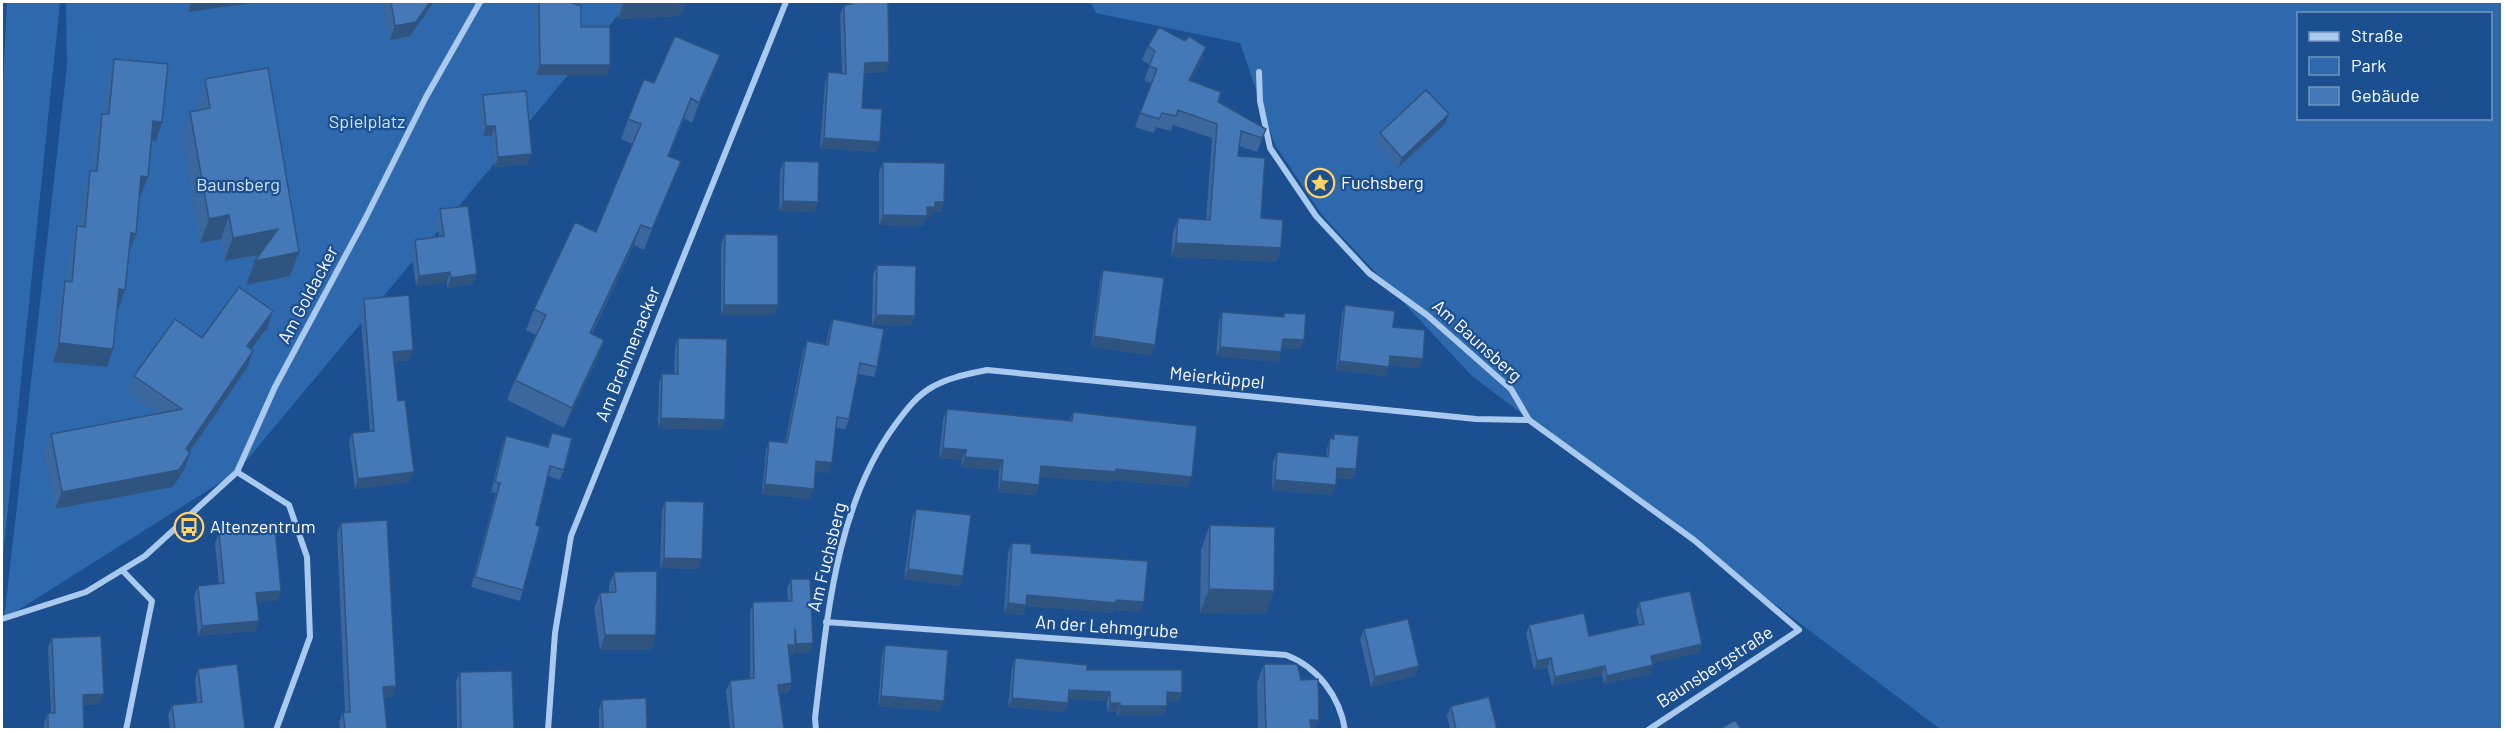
<svg xmlns="http://www.w3.org/2000/svg" width="2504" height="731" viewBox="0 0 2504 731" font-family="Barlow,sans-serif">
	<style>
		.green { fill: #2e69ad; fill-rule: evenodd }
		.lines { fill: none; stroke-linecap: round; stroke-linejoin: round }
		.street { stroke: #a9c9ee; stroke-width: 6 }
		.wall { fill: #3a679d }
		.shaded-wall { fill: #305480 }
		.building { fill: #4478b7; stroke: #305480; stroke-width: 1.5 }
		.labels { text-anchor: middle; stroke-width: 4.5; stroke-linejoin: round; paint-order: stroke }
		.park-label { font-size: 18px; fill: #cfe3fa; stroke: #1b4f8f }
		.poi-label { font-size: 18px; fill: #fff; stroke: #1b4f8f; text-anchor: start }
		.street-label { font-size: 18px; fill: #fff; stroke: #1b4f8f }
	</style>
	<rect width="100%" height="100%" fill="#1b4f8f"/>
	<path class="green" d="M7,2H60L2,566V103Z
		M66,2H629L237,472L4,619L67,66Z
		M1091,2H2502V729H1940L1472,376L1322,215L1275,145L1240,43L1096,13ZM2298,14H2490V118H2298Z"/>
	<g class="lines">
		<path class="street" d="M1259,72L1260,101L1270,148L1316,216L1369,273L1427,315L1511,389L1529,420L1694,540L1799,630L1648,730
			M237,472L289,505L307,557L310,637L276,730
			M122,570L152,601L126,730
			M2,619L86,592L145,556L237,472L275,387L364,221L426,97L480,2
			M826,622L1286,655C1318,667 1340,697 1345,730
			M548,730L555,633L571,536L786,2
			M816,730L815,718C827,620 835,507 895,425C906,410 917,395 934,386C950,377 969,374 987,370L1476,419L1529,420"/>
	</g>
	<path class="wall" d="M186,2H259L188,12Z
		M383,2H434L410,36L390,40Z
		M539,2H570L581,27L607,75H536V10Z
		M617,2H686L680,16L618,19Z
		M849,2H888L886,72L864,73L862,108L880,142L877,152L820,148L825,83L828,72L842,73L840,15L844,5H849Z
		M1185,41L1206,47L1201,61L1191,80L1218,102L1266,129L1257,152L1239,146L1238,156L1261,218L1281,248L1276,262L1171,257L1173,232L1178,218L1206,220L1212,138L1173,125L1171,131L1156,127L1154,133L1135,127L1151,83L1144,80L1150,65L1142,60L1148,46Z
		M720,55L712,76L692,123L684,118L669,156L673,181L644,250L634,245L592,334L604,340L597,360L564,428L507,400L515,380L536,335L526,330L534,309L596,232L633,144L621,139L628,119L654,83Z
		M114,59L156,141L151,140L141,195H139L119,308H117L113,349L107,367L53,362L59,300L65,281H67L71,245L77,226H80L84,189L90,171H92L96,132L102,114H104L108,77Z
		M205,79L290,276L246,285L255,261L260,255L224,261L221,239L200,243L182,136L190,112L198,111L197,103Z
		M483,95L528,164L495,167L492,136H483L480,105Z
		M1445,124L1398,168L1376,143L1380,133Z
		M784,161L818,202L814,212L779,211L780,171Z
		M883,162L944,202L941,212H933L931,217H926L923,226L879,225V172Z
		M440,209L473,284L447,288V282L416,286L411,250L415,240L439,236L437,219Z
		M725,234L778,305L774,315H721V244Z
		M877,265L911,326L872,325L873,275Z
		M1103,270L1151,355L1091,347L1100,280Z
		M364,299L409,360L394,362L398,401L410,482L355,489L349,443L352,433L370,431L360,309Z
		M1345,305L1393,327L1423,359L1419,368L1389,365L1385,376L1336,370L1342,314Z
		M273,311L267,328L251,349L253,351L247,368L189,452L190,453L184,470L173,487L55,509L44,451L51,434L158,414L128,393L134,376L202,338Z
		M1222,312L1283,317L1284,313L1304,340L1300,349L1282,348L1281,352L1278,362L1216,356L1219,321Z
		M833,319L877,367L874,377L858,374L849,419L845,429L836,428L828,473L815,471L810,499L762,494L766,451L769,441L785,443L803,351L807,341L826,345L829,329Z
		M678,338L721,430L658,428L659,384L662,374H674L675,348Z
		M947,409L1070,420L1073,412L1189,487L1113,480L1112,482L1040,477L1039,485L1035,495L998,492L999,470L961,467L962,460L939,458L943,420Z
		M552,433L564,470L560,480L548,476L536,525L523,590L520,601L471,587L496,493L491,492L502,446L506,436L547,446Z
		M1334,434L1356,469L1352,479L1336,478V485L1332,495L1272,490L1273,462L1277,452L1326,457L1327,448L1330,438L1333,439Z
		M665,501L699,569L660,568L662,511Z
		M916,509L963,576L960,586L904,579L912,519Z
		M341,523L396,686L392,697H384L387,729H340L339,722L343,712H345L337,533Z
		M1210,525L1274,591L1265,614L1200,613L1201,549Z
		M219,533L281,591L277,601L257,602L259,621L255,631L198,636L194,596L198,586L219,584L215,543Z
		M1012,543L1031,553L1140,612L1114,610L1112,613L1026,606L1023,615L1004,613L1008,553Z
		M614,572L651,650H600L594,608L600,593H609V586Z
		M791,579L813,643L809,653H792L791,655H789L792,683L788,693L779,694L784,729H730L726,691L730,681L750,678V612L753,602L788,601L787,589Z
		M1639,602L1702,644L1698,653L1653,663V665L1650,674L1604,684L1602,675L1552,686L1547,667L1534,670L1526,634L1529,625L1589,636L1639,625L1636,611Z
		M1364,629L1415,676L1371,687L1360,639Z
		M52,638L104,694L100,704L83,705L84,729H44V723L48,713H51L48,648Z
		M885,645L944,701L940,711L878,706L882,655Z
		M1015,658L1087,670L1179,702H1167V706L1163,716H1117V712H1107V701L1068,699L1064,712L1008,707L1012,668Z
		M1264,664L1301,680L1319,720L1315,729H1258L1257,683Z
		M198,669L245,729H170L168,715L172,705L197,702L195,679Z
		M460,672L514,729H457L456,682Z
		M602,700L647,729H599V710Z
		M1451,706L1497,729H1450L1447,716Z"/>
	<path class="shaded-wall" d="M191,2H259L188,12Z
		M430,2H434L410,36L390,40L395,26Z
		M624,2H686L680,16L618,19Z
		M1206,47L1201,61L1184,94L1189,80Z
		M720,55L712,76L692,123L699,103Z
		M889,62L886,72L861,73L865,63Z
		M540,65H610L607,75H536Z
		M1449,114L1445,124L1398,168L1402,158Z
		M153,121L162,122L156,141L146,140Z
		M486,126H495L492,136H483Z
		M824,138L880,142L877,152L820,148Z
		M532,154L528,164L495,167L498,157Z
		M681,161L673,181L644,250L652,229Z
		M141,176L148,177L141,195H135Z
		M783,201L818,202L814,212L779,211Z
		M935,202H944L941,212H933L931,217H926L923,226L879,225L883,215L927,207Z
		M229,215L221,239L200,243L209,219Z
		M641,225L634,245L582,353L590,333Z
		M278,229L269,253L224,261L233,238Z
		M131,233L136,234L129,252Z
		M1176,243L1281,248L1276,262L1171,257Z
		M299,252L290,276L246,285L255,261Z
		M450,272L447,282L416,286L419,276Z
		M477,274L473,284L447,288L451,278Z
		M119,289L125,290L119,308L112,307Z
		M724,305H778L774,315H721Z
		M273,311L267,328L241,363L247,346Z
		M876,315L915,316L911,326L872,325Z
		M1094,336L1155,345L1151,355L1091,347Z
		M1283,339L1304,340L1300,349L1279,348Z
		M604,340L597,360L564,428L572,408Z
		M59,343L113,349L107,367L53,362Z
		M1220,347L1281,352L1278,362L1216,356Z
		M413,350L409,360L390,362L393,352Z
		M253,351L247,368L180,466L186,449Z
		M1390,356L1423,359L1419,368L1387,365Z
		M1339,361L1389,367L1385,376L1336,370Z
		M661,418L725,420L721,430L658,428Z
		M943,448L966,450L962,460L939,458Z
		M190,453L184,470L173,487L55,509L62,492Z
		M965,457L1003,460L999,470L961,467Z
		M816,461L832,463L828,473L813,471Z
		M1041,466L1116,469L1192,477L1189,487L1113,480L1112,482L1037,477Z
		M1337,468L1356,469L1352,479L1333,478Z
		M414,472L410,482L355,489L358,479Z
		M1275,480L1336,485L1332,495L1272,490Z
		M1001,481L1039,485L1035,495L998,492Z
		M765,484L814,489L810,499L762,494Z
		M664,558L702,559L699,569L660,568Z
		M908,569L963,576L960,586L904,579Z
		M1209,589L1274,591L1265,614L1200,613Z
		M281,591L277,601L253,603L256,593Z
		M1027,595L1116,600L1144,602L1140,612L1114,610L1112,613L1026,606L1023,615L1004,613L1008,603Z
		M259,621L255,631L198,636L202,626Z
		M605,635H656L651,650H600Z
		M813,643L809,653L792,654L796,644Z
		M1702,644L1698,653L1648,664L1651,656Z
		M788,645H795L791,655L784,656Z
		M1551,658L1547,667L1534,670L1537,661Z
		M1653,665L1650,674L1604,684L1607,676Z
		M1419,666L1415,676L1371,687L1375,677Z
		M1605,666L1602,675L1552,686L1555,677Z
		M792,683L788,693L774,695L778,685Z
		M396,686L392,697H379L383,687Z
		M1069,690L1110,692L1107,701L1065,699Z
		M1167,692L1182,693L1179,702H1163Z
		M104,694L100,704L79,705L83,695Z
		M881,696L944,701L940,711L878,706Z
		M1012,698L1068,703L1064,712L1008,707Z
		M1110,703H1120L1117,712H1107Z
		M1120,706H1167L1163,716H1117Z
		M1310,720H1319L1315,729H1307Z"/>
	<path class="building" d="M391,2H430L416,22L395,26Z
		M539,2H570L581,6V27H610V65H540Z
		M852,2H888L889,62L865,63L862,108L882,109L880,142L824,138L828,72L846,74L844,5L852,4Z
		M1159,27L1185,41L1189,36L1206,47L1189,80L1221,92L1218,102L1266,129L1262,138L1241,131L1238,156L1265,158L1261,218L1283,220L1281,248L1176,243L1178,218L1210,220L1217,124L1178,110L1176,116L1162,113L1159,119L1140,113L1157,69L1149,66L1155,51L1148,46Z
		M675,36L720,55L699,103L691,98L668,156L681,161L652,229L641,225L590,333L604,340L572,408L515,380L546,315L534,309L575,222L596,232L641,124L628,119L644,79L654,83Z
		M114,59L168,64L162,122L153,121L148,177L141,176L136,234L131,233L125,290L119,289L113,349L59,343L65,281L72,282L77,226L85,227L90,171H97L102,114H109Z
		M268,68L299,252L255,261L278,229L233,238L229,215L209,219L190,112L210,108L205,79Z
		M1426,90L1449,114L1402,158L1380,133Z
		M526,91L532,154L498,157L495,126H486L483,95Z
		M784,161L819,162L818,202L783,201Z
		M883,162L945,163L944,202H935V207H927V216L883,215Z
		M468,206L477,274L451,278L450,272L419,276L415,240L444,236L440,209Z
		M725,234L778,235V305H724Z
		M877,265L916,266L915,316L876,315Z
		M1103,270L1164,278L1155,345L1094,336Z
		M239,287L273,311L247,346L253,351L186,449L190,453L179,470L62,492L51,434L182,409L134,376L175,319L202,338Z
		M409,295L413,350L393,352L398,401L405,400L414,472L358,479L352,433L374,431L364,299Z
		M1345,305L1395,311L1393,327L1425,330L1423,359L1390,356L1389,367L1339,361Z
		M1222,312L1284,317V313L1306,314L1304,340L1283,339L1281,352L1220,347Z
		M833,319L884,329L877,367L860,363L849,419L837,417L832,463L816,461L814,489L765,484L769,441L787,443L807,341L828,345Z
		M678,338L727,339L725,420L661,418L662,374H678Z
		M947,409L1072,421L1073,412L1197,426L1192,477L1116,469V472L1041,466L1039,485L1001,481L1003,460L965,457L966,450L943,448Z
		M552,433L572,438L564,470L550,466L536,525L540,527L523,590L475,577L500,483L495,482L506,436L548,447Z
		M1334,434L1359,436L1356,469L1337,468L1336,485L1275,480L1277,452L1328,457L1330,438L1334,439Z
		M665,501L704,502L702,559L664,558Z
		M916,509L971,515L963,576L908,569Z
		M387,520L396,686L383,687L387,729H345L343,712H350L341,523Z
		M1210,525L1275,527L1274,591L1209,589Z
		M275,528L281,591L256,593L259,621L202,626L198,586L224,583L219,533Z
		M1012,543L1031,544V553L1148,561L1144,602L1116,600V603L1027,595L1026,605L1008,603Z
		M657,571L656,635H605L600,593L616,592L614,572Z
		M791,579H810L813,643L796,644L795,629V645H788L792,683L778,685L784,729H734L730,681L754,678L753,602L792,601Z
		M1690,591L1702,644L1651,656L1653,665L1607,676L1605,666L1555,677L1551,658L1537,661L1529,625L1584,613L1589,636L1644,624L1639,602Z
		M1408,619L1419,666L1375,677L1364,629Z
		M101,636L104,694L83,695L84,729H48V713H55L52,638Z
		M885,645L948,650L944,701L881,696Z
		M1015,658L1087,665V670H1182V693L1167,692V706H1120V703H1110V692L1069,690L1068,703L1012,698Z
		M237,664L245,729H175L172,705L202,702L198,669Z
		M1264,664H1297L1301,680L1318,679L1319,720H1310L1311,729H1266Z
		M512,671L514,729H461L460,672Z
		M1489,697L1497,729H1456L1451,706Z
		M646,698L647,729H603L602,700Z
		M1735,720L1741,729H1720Z"/>
	<defs>
		<g id="sight-ring" transform="scale(1.5)"><circle r="9.5" fill="#1b4f8f" stroke="#ffd166" stroke-width="1.5"/><path d="M0-6L1.8-2.2L6-1.7L2.9 1.2L3.7 5.4L0 3.3L-3.7 5.4L-2.9 1.2L-6-1.7L-1.8-2.2Z" fill="#ffd166"/></g>
		<g id="bus-ring" transform="scale(1.5)"><circle r="9.5" fill="#1b4f8f" stroke="#ffd166" stroke-width="1.5"/><path d="M-5-6H5V4H4V6H2V4H-2V6H-4V4H-5ZM-3.5-4V0h7V-4ZM-3.5 1.2v1.5H-2V1.2ZM2 1.2v1.5H3.5V1.2Z" fill="#ffd166"/></g>
	</defs>
	<g fill-rule="evenodd">
		<use href="#sight-ring" x="1320" y="183"/>
		<use href="#bus-ring" x="189" y="527"/>
	</g>
	<g class="labels">
		<g class="park-label">
			<text x="367" y="128">Spielplatz</text>
			<text x="238" y="191">Baunsberg</text>
		</g>
		<g class="poi-label">
			<text x="1341" y="189">Fuchsberg</text>
			<text x="210" y="533">Altenzentrum</text>
		</g>
		<g class="street-label">
			<text transform="translate(308 295) rotate(-62)" y="6">Am Goldacker</text>
			<text transform="translate(1477 341) rotate(42)" y="6">Am Baunsberg</text>
			<text transform="translate(628 354) rotate(-68)" y="6">Am Brehmenacker</text>
			<text transform="translate(1217 378) rotate(6)" y="6">Meierküppel</text>
			<text transform="translate(827 557) rotate(-76)" y="6">Am Fuchsberg</text>
			<text transform="translate(1107 627) rotate(4)" y="6">An der Lehmgrube</text>
			<text transform="translate(1715 667) rotate(-33)" y="6">Baunsbergstraße</text>
		</g>
	</g>
	<rect width="2504" height="731" fill="none" stroke="#ffffff" stroke-width="6"/>
	<rect x="2297" y="12" width="195" height="108" fill="#1b4f8f" stroke="#7695bc" stroke-width="1.5"/>
	<rect x="2309" y="32" width="30" height="9" fill="#a9c9ee" stroke="#7695bc" stroke-width="1.5"/>
	<text x="2351" y="42" font-size="18" fill="#ffffff">Straße</text>
	<rect x="2309" y="57" width="30" height="18" fill="#2e69ad" stroke="#7695bc" stroke-width="1.5"/>
	<text x="2351" y="72" font-size="18" fill="#ffffff">Park</text>
	<rect x="2309" y="87" width="30" height="18" fill="#4478b7" stroke="#7695bc" stroke-width="1.5"/>
	<text x="2351" y="102" font-size="18" fill="#ffffff">Gebäude</text>
</svg>
